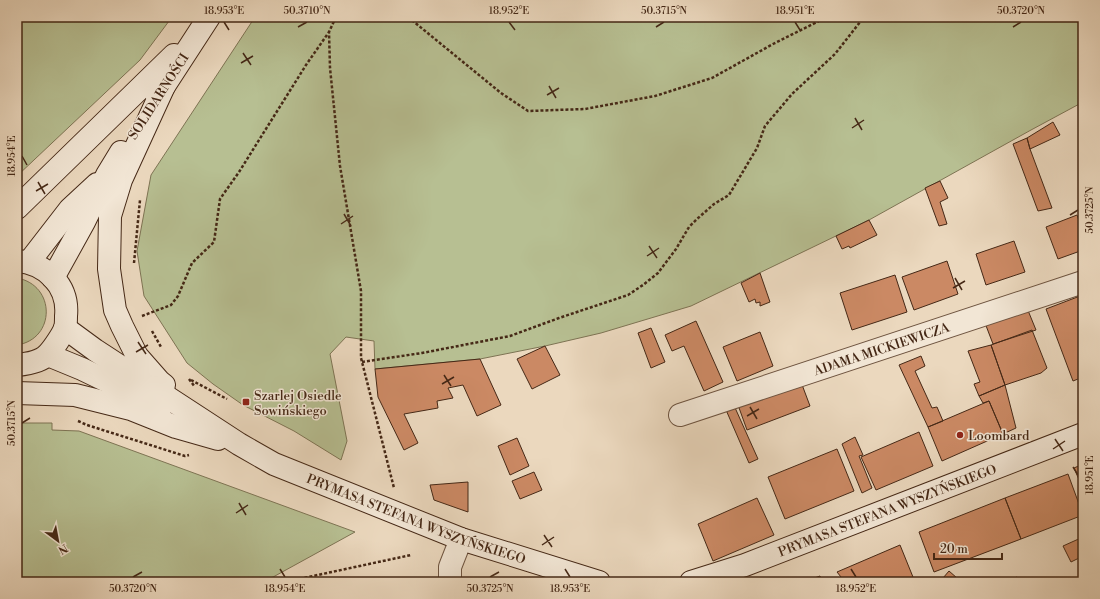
<svg xmlns="http://www.w3.org/2000/svg" width="1100" height="599" viewBox="0 0 1100 599" font-family="'Libre Bodoni',serif">
	<style>
		.green { fill: #b7bf92; stroke: #7e7454 }
		.building { fill: #cb8964; stroke: #452816 }
		.lines { fill: none; stroke-linecap: round; stroke-linejoin: round }
		.street-casing { stroke: #6e5440; stroke-width: 24 }
		.secondary-casing { stroke: #452816; stroke-width: 24 }
		.path { stroke: #452816; stroke-width: 2.5; stroke-dasharray: 3 2; stroke-linecap: butt }
		.street { stroke: #f2e6d5; stroke-width: 22 }
		.secondary { stroke: #f2e6d5; stroke-width: 22 }
		.ticks { fill: none; stroke: #452816; stroke-width: 1.5 }
		.poi-dot { fill: #8f2418; stroke: #f2e6d5; stroke-width: 1.5 }
		.labels { text-anchor: middle; stroke-width: 3; stroke-linejoin: round; paint-order: stroke }
		.street-label { font-size: 13px; fill: #452816; stroke: #f2e6d5 }
		.poi-label { font-size: 13px; fill: #452816; stroke: #f2e6d5; text-anchor: start }
		.neatline { fill: none; stroke: #452816; stroke-width: 1.5 }
		.ticks-label { font-size: 10px; text-anchor: middle; fill: #452816 }
	</style>
	<rect width="100%" height="100%" fill="#ebd8be"/>
	<filter id="stains"><feTurbulence type="fractalNoise" baseFrequency=".005" numOctaves="4"/><feColorMatrix values="0 0 0 0 .2 0 0 0 0 .09 0 0 0 0 .02 0 0 0 .5 -.17"/></filter>
	<radialGradient id="worn" r=".72"><stop offset=".6" stop-color="#630" stop-opacity="0"/><stop offset="1" stop-color="#630" stop-opacity=".3"/></radialGradient>
	<path class="green" d="M17,17H172L140,60L17,176Z
		M255,17H1083V102L1031,130L869,220L691,306L601,333L545,346L480,359L375,369L374,341L346,337L330,354L347,441L341,460L294,431L243,405L213,384L187,363L144,296L137,251L151,175Z
		M17,278C56,285 56,339 17,345Z
		M17,423H52V430L79,431L355,532L264,582H17Z"/>
	<path class="building" d="M1053,122L1060,135L1030,149L1027,138Z
		M1027,138L1030,149L1052,208L1038,211L1013,144Z
		M940,181L948,198L940,202L947,224L939,226L925,188Z
		M1077,215L1083,232V250L1058,259L1046,227Z
		M869,220L877,235L850,248L849,246L842,249L836,236Z
		M1014,241L1025,272L986,285L976,254Z
		M947,261L958,294L914,310L902,277Z
		M760,273L770,302L760,306V302L756,303L755,299L749,302L741,283Z
		M895,275L907,312L852,330L840,293Z
		M1080,296L1083,304V377L1073,381L1046,309Z
		M1027,308L1036,330L993,344L985,323Z
		M696,321L723,382L704,391L684,346L672,351L665,335Z
		M651,328L665,362L651,368L638,333Z
		M1032,330L1047,368L1041,373L1005,385L991,345Z
		M760,332L773,366L737,381L723,347Z
		M991,345L1005,385L979,396L974,384L980,382L968,351Z
		M545,346L560,375L532,389L517,359Z
		M921,356L925,366L915,371L932,408L937,407L943,421L928,427L899,365Z
		M480,359L501,405L477,416L463,385L448,388L453,398L437,401L438,408L404,414L418,443L404,450L378,397L375,369Z
		M801,382L810,406L747,430L738,405Z
		M1005,385L1016,428L1003,434L989,401L983,403L979,396Z
		M732,401L758,459L749,463L723,403Z
		M989,401L1003,434L942,461L928,427Z
		M919,432L933,466L876,490L861,457Z
		M855,437L863,455L859,456L872,488L862,493L842,444Z
		M517,438L529,466L510,475L498,446Z
		M837,449L854,491L785,519L768,477Z
		M1083,464V489L1074,468Z
		M534,472L542,490L520,499L512,481Z
		M1068,474L1083,515L1021,539L1005,498Z
		M468,482V512L434,500L430,485Z
		M757,498L774,535L713,561L698,524Z
		M1005,498L1021,539L934,572L919,532Z
		M1083,537V556L1071,562L1063,546Z
		M900,545L915,582H845L837,572Z
		M949,571L957,578L962,582H947L943,578Z
		M820,576L822,582H803Z
		M1017,577L1020,582H1007Z"/>
	<g class="lines">
		<g class="street-casing">
			<g id="street">
				<path id="s1" d="M680,415L1083,282"/>
				<path d="M450,582V567L461,539"/>
			</g>
		</g>
		<g class="secondary-casing">
			<g id="secondary">
				<path d="M157,97L209,17"/>
				<path d="M17,208L174,55"/>
				<path d="M17,261C46,263 69,286 66,316C66,320 66,325 65,328C63,334 53,349 48,354C41,362 27,364 17,365"/>
				<path d="M29,262L70,209L97,184"/>
				<path d="M53,278L84,222L107,175L121,152"/>
				<path id="s2" d="M65,328L95,350L239,444L274,464L461,539L599,582"/>
				<path d="M48,355L82,369L161,407"/>
				<path d="M164,385L159,381L137,356L122,326L115,310L109,269L110,216L121,180L165,84"/>
				<path d="M17,393L75,395L131,409L176,427L218,439"/>
				<path id="s3" d="M691,582L745,565L1083,434"/>
			</g>
		</g>
		<path class="path" d="M336,17L329,32L330,68L340,166L361,291V358L394,488
			M408,17L501,93L528,111L585,109L655,96L712,78L773,44L827,17
			M134,263L140,200
			M142,316L171,305L178,296L192,263L214,242L220,199L239,172L306,65L329,32
			M152,331L161,347
			M362,362L422,353L510,336L559,318L628,295L643,285L658,273L676,249L689,227L697,219L714,204L729,195L757,148L765,126L792,94L835,54L864,17
			M189,379L195,387
			M191,380L227,399
			M78,421L87,425L185,456L189,455
			M285,582L411,555"/>
		<use href="#street" class="street"/>
		<use href="#secondary" class="secondary"/>
	</g>
	<path class="ticks" d="M224,22L229,30M509,22L515,30M795,22L800,30M298,27L307,22M656,27L664,22M1013,27L1021,22M243,53L251,65M241,63L253,56M549,86L556,98M547,95L559,88M855,118L862,130M852,128L864,120M22,156L27,165M38,182L45,194M36,191L48,184M344,214L351,226M1070,215L1078,210M341,224L353,216M649,246L657,258M647,256L659,248M955,278L962,290M953,288L965,281M138,342L146,354M136,352L148,345M444,375L451,386M442,384L454,377M750,407L757,419M747,416L759,409M22,423L30,418M1055,439L1063,451M1053,449L1065,441M1073,467L1078,475M239,503L246,515M236,513L248,505M544,535L552,547M542,545L554,537M280,569L285,577M565,569L570,577M851,569L856,577M133,577L142,572M490,577L499,572"/>
	<g class="poi-dot">
		<rect x="242" y="398" width="8" height="8" rx="2"/>
		<circle cx="960" cy="435" r="4"/>
	</g>
	<g class="labels">
		<g class="street-label">
			<text transform="translate(158 96) rotate(-57)" y="5">SOLIDARNOŚCI</text>
			<text dy="5" stroke="none"><textPath href="#s1" startOffset="212">ADAMA MICKIEWICZA</textPath></text>
			<text dy="5" stroke="none"><textPath href="#s3" startOffset="209">PRYMASA STEFANA WYSZYŃSKIEGO</textPath></text>
			<text dy="5" stroke="none"><textPath href="#s2" startOffset="402">PRYMASA STEFANA WYSZYŃSKIEGO</textPath></text>
		</g>
		<g class="poi-label">
			<text x="254" y="400">Szarlej Osiedle<tspan x="254" dy="15">Sowińskiego</tspan></text>
			<text x="968" y="440">Loombard</text>
		</g>
	</g>
	<rect width="1100" height="599" fill="none" stroke="#ebd8be" stroke-width="44"/>
	<g transform="translate(58 541) rotate(148)" stroke="#f2e6d5" stroke-width="3" paint-order="stroke">
	<path d="M0-3L7 15L0 10L-7 15Z" fill="#452816"/>
	<text y="-6" font-size="11" font-weight="bold" text-anchor="middle" fill="#452816">N</text>
	</g>
	<path d="M934 553v6h68v-6" fill="none" stroke="#452816" stroke-width="2"/>
	<text x="940" y="553" font-size="12" fill="#452816" stroke="#f2e6d5" stroke-width="3" paint-order="stroke">20 m</text>
	<rect x="22" y="22" width="1056" height="555" class="neatline"/>
	<g class="ticks-label">
		<text x="224" y="14">18.953°E</text>
		<text x="307" y="14">50.3710°N</text>
		<text x="509" y="14">18.952°E</text>
		<text x="664" y="14">50.3715°N</text>
		<text x="795" y="14">18.951°E</text>
		<text x="1021" y="14">50.3720°N</text>
		<text transform="translate(11 156) rotate(-90)" y="4">18.954°E</text>
		<text transform="translate(1089 210) rotate(-90)" y="4">50.3725°N</text>
		<text transform="translate(11 423) rotate(-90)" y="4">50.3715°N</text>
		<text transform="translate(1089 475) rotate(-90)" y="4">18.951°E</text>
		<text x="133" y="592">50.3720°N</text>
		<text x="285" y="592">18.954°E</text>
		<text x="490" y="592">50.3725°N</text>
		<text x="570" y="592">18.953°E</text>
		<text x="856" y="592">18.952°E</text>
	</g>
	<rect width="100%" height="100%" filter="url(#stains)"/>
	<rect width="100%" height="100%" fill="url(#worn)"/>
</svg>
